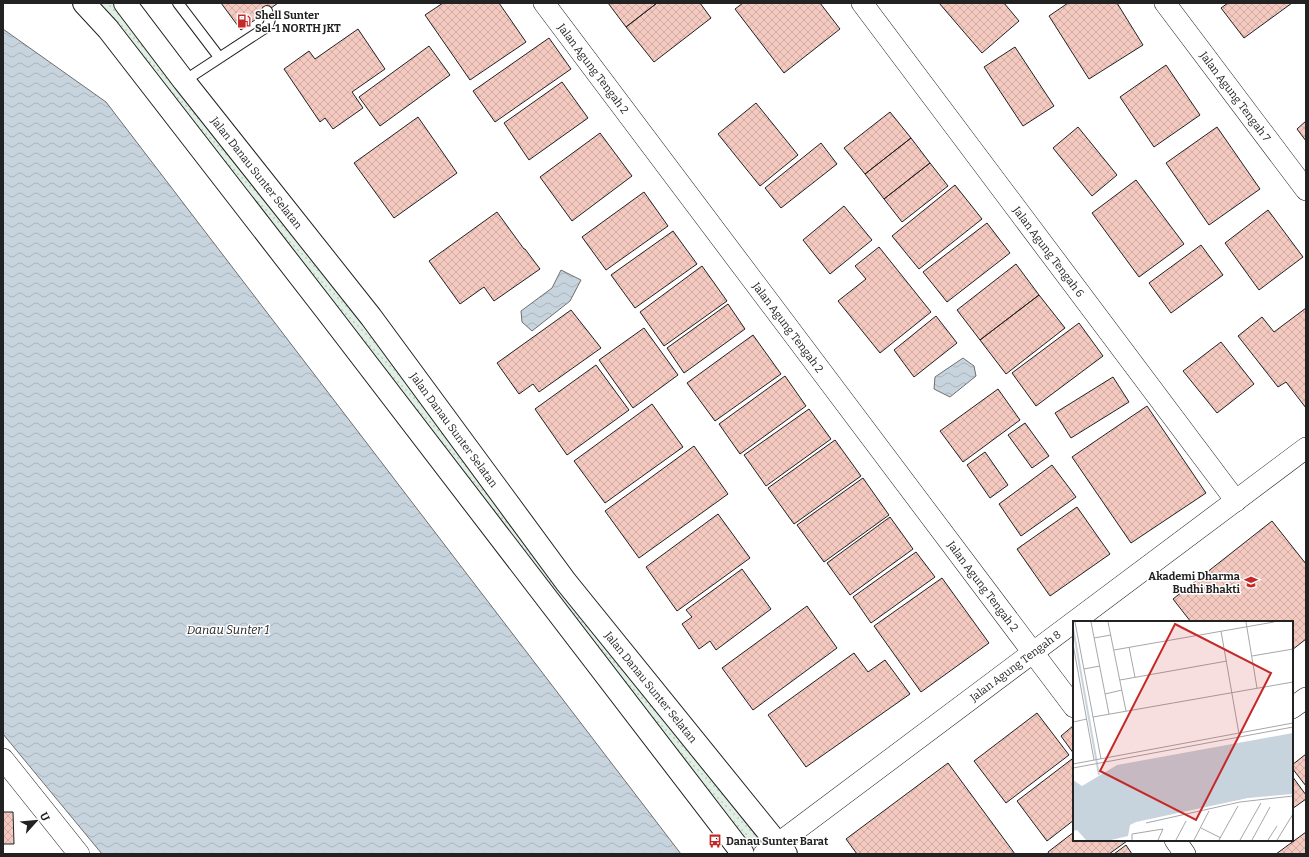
<svg xmlns="http://www.w3.org/2000/svg" width="1309" height="857" viewBox="0 0 1309 857" font-family="Bitter,serif">
	<style>
		.grass { fill: url(#grass-dots); stroke: #6f6f6f }
		.water { fill: url(#water-waves); stroke: #6f6f6f }
		.building { fill: url(#building-cross-hatch); stroke: #222 }
		.lines { fill: none; stroke-linecap: round; stroke-linejoin: round }
		.lane-casing { stroke: #222; stroke-width: 12 }
		.street-casing { stroke: #222; stroke-width: 22 }
		.secondary-casing { stroke: #222; stroke-width: 24 }
		.lane { stroke: #fff; stroke-width: 10 }
		.street { stroke: #fff; stroke-width: 21 }
		.secondary { stroke: #fff; stroke-width: 22 }
		.labels { text-anchor: middle; stroke-width: 3; stroke-linejoin: round; paint-order: stroke }
		.poi-label { font-size: 11px; font-weight: bold; fill: #222; stroke: #fff; text-anchor: start }
		.street-label { font-size: 11px; fill: #222; stroke: #fff }
		.water-label { font-size: 12px; font-style: italic; fill: #222; stroke: #fff }
		.inset-river { fill: none; stroke: #c7d3dd; stroke-width: 2 }
		.inset-road { fill: none; stroke: #a7a7a7; stroke-width: 1 }
		.view { fill: #c62828; fill-opacity: 0.15; stroke: #c62828; stroke-width: 2 }
		.inset-edge { fill: none; stroke: #222; stroke-width: 2 }
	</style>
	<defs>
		<pattern id="grass-dots" width="8" height="8" patternUnits="userSpaceOnUse"><rect width="8" height="8" fill="#e0efe3"/><path d="M2 2h.1M6 6h.1" fill="none" stroke="#c0cdc2" stroke-width="1.8" stroke-linecap="round"/></pattern>
		<pattern id="water-waves" width="16" height="10" patternUnits="userSpaceOnUse"><rect width="16" height="10" fill="#c7d3dd"/><path d="M0 5q4-4 8 0t8 0" fill="none" stroke="#abb5bd"/></pattern>
		<pattern id="building-cross-hatch" width="8" height="8" patternUnits="userSpaceOnUse"><rect width="8" height="8" fill="#f3c9c0"/><path d="M0 0l8 8M0 8l8-8" fill="none" stroke="#d0aca5"/></pattern>
	</defs>
	<rect width="100%" height="100%" fill="#fff"/>
	<path class="grass" d="M84,3H125L786,854H743Z"/>
	<path class="water" d="M3,29L106,102L681,854H102L3,734Z
		M561,270L581,280L570,301L532,331L522,322L521,311L552,288Z
		M963,358L974,366L976,376L950,397L934,389L935,377Z"/>
	<path class="building" d="M221,3H278L241,30Z
		M443,3H499L526,42L470,80L425,15Z
		M608,3H657L626,27Z
		M657,3H700L711,18L654,62L626,27Z
		M743,3H820L840,29L784,73L735,9Z
		M939,3H1004L1019,21L982,53Z
		M1068,3H1117L1143,45L1089,79L1049,16Z
		M1228,3H1292L1244,38L1221,8Z
		M358,29L385,69L352,92L363,108L333,129L325,118L320,122L284,69L309,51L315,59Z
		M549,38L571,69L495,122L473,91Z
		M429,46L450,75L380,126L359,97Z
		M1015,47L1054,106L1023,126L984,67Z
		M1166,65L1200,115L1154,147L1120,97Z
		M562,82L588,118L529,160L504,123Z
		M756,103L798,155L760,186L718,134Z
		M890,112L911,138L865,174L844,148Z
		M418,117L457,173L394,218L354,163Z
		M1306,121V141L1297,129Z
		M1078,127L1117,175L1092,196L1053,148Z
		M1217,127L1260,189L1209,225L1166,163Z
		M600,133L632,176L572,221L540,177Z
		M911,138L930,163L884,199L865,174Z
		M821,143L837,164L781,208L765,188Z
		M930,163L948,186L902,222L884,199Z
		M1136,180L1184,244L1139,277L1092,213Z
		M955,185L982,219L919,269L892,236Z
		M644,192L668,226L606,270L582,237Z
		M844,206L872,240L830,274L803,240Z
		M1268,210L1303,257L1259,290L1225,243Z
		M497,212L524,249H525L540,269L494,301L484,287L460,304L429,261Z
		M987,223L1010,253L947,302L923,272Z
		M673,231L697,264L635,308L611,275Z
		M1201,245L1223,275L1171,313L1149,283Z
		M879,247L931,312L880,353L838,301L866,279L855,266Z
		M1016,264L1039,295L980,340L957,310Z
		M702,266L727,301L664,346L640,312Z
		M1039,295L1065,328L1006,374L980,340Z
		M728,304L745,329L684,373L667,348Z
		M1306,308V408L1286,382L1278,387L1238,336L1262,317L1274,332Z
		M571,310L601,348L539,392L533,384L519,394L497,363Z
		M936,316L957,343L914,377L894,350Z
		M1079,323L1103,356L1036,406L1012,373Z
		M644,328L678,375L633,408L599,360Z
		M753,335L781,374L715,421L687,383Z
		M1221,342L1254,384L1217,413L1183,371Z
		M596,365L629,410L567,455L535,409Z
		M785,376L806,406L740,454L719,424Z
		M1113,377L1129,402L1071,438L1055,413Z
		M998,389L1020,420L963,462L940,431Z
		M652,404L683,447L605,503L574,461Z
		M1147,406L1206,493L1131,543L1072,457Z
		M809,409L831,439L766,486L744,455Z
		M1025,423L1049,456L1032,468L1008,435Z
		M835,440L861,476L794,524L768,488Z
		M694,446L728,494L639,558L605,511Z
		M985,452L1008,485L990,498L967,465Z
		M1052,465L1076,497L1021,536L999,504Z
		M863,478L889,515L824,562L797,525Z
		M1077,507L1110,554L1050,596L1017,549Z
		M718,514L750,558L677,611L646,567Z
		M890,517L913,549L850,595L827,563Z
		M1272,521L1306,564V639L1292,650V622H1191L1173,599Z
		M916,552L935,577L871,623L853,597Z
		M742,569L771,609L716,650L710,641L699,649L682,624L692,617L686,610Z
		M942,578L989,643L921,692L874,626Z
		M807,606L837,648L753,710L722,668Z
		M854,653L868,672L885,660L910,694L806,767L768,715Z
		M1037,713L1069,755L1006,803L974,761Z
		M1074,725V754L1061,736Z
		M1306,754V786L1292,768V765Z
		M1072,759L1074,762V820L1047,841L1017,801Z
		M948,763L1015,854H857L846,839Z
		M1292,776L1306,795V799L1292,809Z
		M3,812H13L14,844H3Z
		M1074,832V840L1127,841L1109,854H1049L1048,852Z
		M1306,832V854H1276Z
		M1126,845L1132,854H1114Z"/>
	<g class="lines">
		<g class="lane-casing">
			<path id="lane" d="M178,3L219,57
				M184,81L268,26L270,19L267,11"/>
		</g>
		<g class="street-casing">
			<g id="street">
				<path id="s1" d="M544,3L1074,707"/>
				<path id="s2" d="M862,3L1236,501"/>
				<path id="s3" d="M1165,3L1306,190"/>
				<path d="M1292,708L1306,698"/>
				<path d="M3,759L79,854"/>
				<path d="M1175,840L1185,854"/>
				<path id="s4" d="M764,854L1306,448"/>
			</g>
		</g>
		<g class="secondary-casing">
			<g id="secondary">
				<path d="M84,3L108,29L325,309L743,854"/>
				<path id="s5" d="M125,3L184,81L371,317L566,582L786,854"/>
			</g>
		</g>
		<use href="#lane" class="lane"/>
		<use href="#street" class="street"/>
		<use href="#secondary" class="secondary"/>
	</g>
	<defs>
		<g id="fuel-bare" transform="scale(1.08)"><path d="M-5.5-6h7V0h2V4h1.3V-2.5L3-4.5l.8-.8L6-3V5H2.5V1h-1V6h-7ZM-4.2-4.7v3.2H.2V-4.7Z" fill="#c62828" stroke="#fff" stroke-width="2.5" paint-order="stroke"/></g>
		<g id="university-bare" transform="scale(1.08)"><path d="M0-5L7-2L0 1L-7-2ZM-4 1L0 2.5L4 1V4Q0 6-4 4Z" fill="#c62828" stroke="#fff" stroke-width="2.5" paint-order="stroke"/></g>
		<g id="bus-bare" transform="scale(1.08)"><path d="M-5-6H5V4H4V6H2V4H-2V6H-4V4H-5ZM-3.5-4V0h7V-4ZM-3.5 1.2v1.5H-2V1.2ZM2 1.2v1.5H3.5V1.2Z" fill="#c62828" stroke="#fff" stroke-width="2.5" paint-order="stroke"/></g>
	</defs>
	<g fill-rule="evenodd">
		<use href="#fuel-bare" x="244" y="21"/>
		<use href="#university-bare" x="1251" y="582"/>
		<use href="#bus-bare" x="715" y="841"/>
	</g>
	<g class="labels">
		<g class="poi-label">
			<text x="255" y="19">Shell Sunter<tspan x="255" dy="13">Sel-1 NORTH JKT</tspan></text>
			<text x="1240" y="580" text-anchor="end">Akademi Dharma<tspan x="1240" dy="13">Budhi Bhakti</tspan></text>
			<text x="726" y="845">Danau Sunter Barat</text>
		</g>
		<g class="street-label">
			<text dy="4" stroke="none"><textPath href="#s1" startOffset="82">Jalan Agung Tengah 2</textPath></text>
			<text dy="4" stroke="none"><textPath href="#s3" startOffset="117">Jalan Agung Tengah 7</textPath></text>
			<text dy="4" stroke="none"><textPath href="#s5" startOffset="215">Jalan Danau Sunter Selatan</textPath></text>
			<text dy="4" stroke="none"><textPath href="#s2" startOffset="311">Jalan Agung Tengah 6</textPath></text>
			<text dy="4" stroke="none"><textPath href="#s1" startOffset="406">Jalan Agung Tengah 2</textPath></text>
			<text dy="4" stroke="none"><textPath href="#s5" startOffset="539">Jalan Danau Sunter Selatan</textPath></text>
			<text dy="4" stroke="none"><textPath href="#s1" startOffset="730">Jalan Agung Tengah 2</textPath></text>
			<text dy="4" stroke="none"><textPath href="#s4" startOffset="314">Jalan Agung Tengah 8</textPath></text>
			<text dy="4" stroke="none"><textPath href="#s5" startOffset="863">Jalan Danau Sunter Selatan</textPath></text>
		</g>
		<g class="water-label">
			<text x="228" y="634">Danau Sunter 1</text>
		</g>
	</g>
	<g transform="translate(1073 621)">
		<rect width="220" height="220" fill="#fff"/>
		<path d="M220,112L219,173L175,177L63,201L57,204L55,215L38,219H13L4,209L0,210V159L9,165L44,144Z" fill="#c7d3dd"/>
		<path class="inset-river" d="M0,7L26,154"/>
		<path class="inset-road" d="M2,1L28,138M18,1L36,93M35,1L53,90M173,1L184,67M148,10L166,113M21,17L38,14M0,23L21,139M56,26L62,56M41,29L201,1M179,35L220,28M11,48L27,45M47,59L154,40M32,73L49,69M20,96L220,61M0,101L14,98M0,143L220,102M0,147L220,106M73,202L167,181L220,175M128,207L148,217M59,219V213L90,208L85,219M103,219L113,200M121,219L136,190M146,219L165,185M167,219L188,182M179,219L197,186M195,219L204,205M204,219L220,193"/>
		<path class="view" d="M102,3L198,52L123,199L27,150Z"/>
		<rect width="220" height="220" class="inset-edge"/>
	</g>
	<rect width="1309" height="857" fill="none" stroke="#222222" stroke-width="8"/>
	<g transform="translate(36 821) rotate(63)" stroke="#ffffff" stroke-width="3" paint-order="stroke">
	<path d="M0-3L7 15L0 10L-7 15Z" fill="#222222"/>
	<text y="-6" font-size="11" font-weight="bold" text-anchor="middle" fill="#222222">U</text>
	</g>
</svg>
